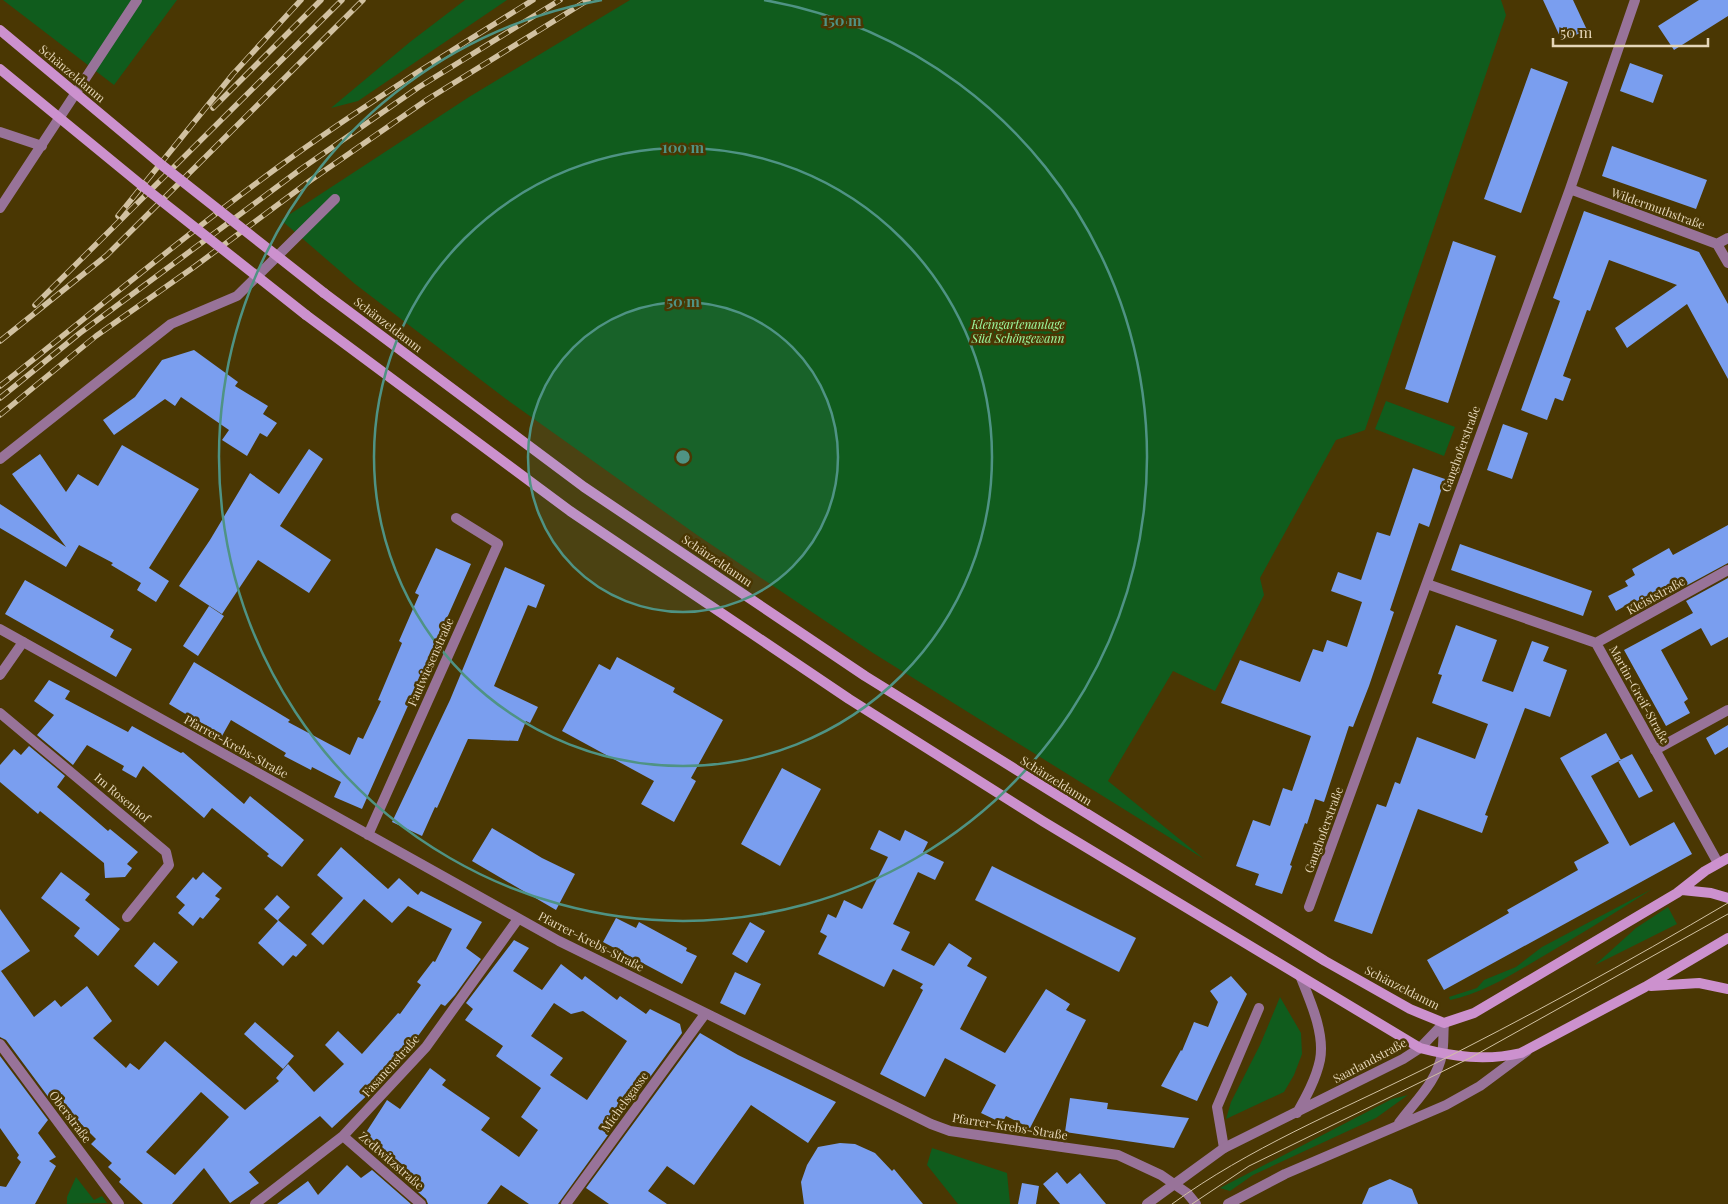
<svg xmlns="http://www.w3.org/2000/svg" width="1728" height="1204" viewBox="0 0 1728 1204" font-family="'Playfair Display',serif">
	<style>
		.green { fill: #105c1d }
		.building { fill: #7a9eef; fill-rule: evenodd }
		.lines { fill: none; stroke-linecap: round; stroke-linejoin: round }
		.service { stroke: #987399; stroke-width: 10 }
		.minor { stroke: #987399; stroke-width: 10 }
		.tertiary { stroke: #987399; stroke-width: 10 }
		.secondary { stroke: #cc91ce; stroke-width: 10 }
		.tram { stroke: #d1c1a1; stroke-width: 1 }
		.rail-casing { stroke: #d1c1a1; stroke-width: 5.5 }
		.rail { stroke: #4a3703; stroke-width: 4; stroke-dasharray: 11; stroke-linecap: butt }
		.secondary-bridge { stroke: #cc91ce; stroke-width: 10 }
		.ring { fill: none; stroke: #4f9384; stroke-width: 2.5 }
		.labels { text-anchor: middle; stroke-width: 5; stroke-linejoin: round; paint-order: stroke }
		.street-label { font-size: 12px; fill: #e5d6b8; stroke: #4a3703 }
		.park-label { font-size: 12px; font-style: italic; fill: #9dfba1; stroke: #4a3703 }
		.centre { fill: #4f9384; stroke: #4a3703; stroke-width: 2.5 }
		.ring-label { font-size: 15px; text-anchor: middle; font-weight: bold; fill: #4f9384; stroke: #4a3703; stroke-width: 5; stroke-linejoin: round; paint-order: stroke }
	</style>
	<rect width="100%" height="100%" fill="#4a3703"/>
	<path class="green" d="M3,0H177L114,85Z
		M465,0H507L358,101L331,108L410,42Z
		M630,0H1501L1506,15L1365,430L1336,440L1260,578L1264,595L1215,691L1173,671L1108,781L1204,859L873,653L697,535L506,399L355,284L281,220L469,97Z
		M1386,401L1455,427L1444,456L1375,429Z
		M1652,889C1615,913 1578,936 1540,958C1511,975 1483,993 1450,1000L1449,997L1477,988L1484,980L1516,967L1542,947Z
		M1668,907L1677,924L1595,965L1636,928Z
		M1280,997L1301,1033L1302,1054L1294,1075L1284,1092L1226,1119L1231,1102L1260,1045Z
		M1408,1095L1376,1118L1253,1175L1230,1191L1220,1188L1392,1099Z
		M932,1148L1007,1173L1010,1204H958L927,1165Z
		M76,1177L94,1200L102,1196L107,1203L67,1204V1197Z"/>
	<path class="building" d="M1543,0H1573L1587,30L1562,41Z
		M1699,0H1728V16L1674,50L1658,26Z
		M1630,63L1663,75L1653,103L1620,91Z
		M1531,68L1568,82L1521,213L1484,199Z
		M1612,146L1707,180L1696,209L1602,176Z
		M1584,211L1699,252L1728,304V379L1687,304L1627,348L1615,328L1677,285L1609,260L1590,311L1587,310L1563,376L1571,379L1563,401L1555,398L1547,420L1521,410L1560,301L1553,298Z
		M1453,241L1496,256L1448,403L1405,389Z
		M194,350L238,382L235,386L268,406L263,414L277,423L267,437L260,433L247,456L222,440L229,430L181,397L175,406L165,399L114,435L103,420L135,397L162,360Z
		M1503,424L1528,433L1512,479L1487,470Z
		M122,445L199,489L149,568L169,581L156,602L137,590L141,583L111,565L113,563L79,545L66,567L0,528V504L66,547L12,474L40,454L66,492L78,474L98,486Z
		M309,449L323,459L280,526L331,560L309,593L258,560L222,614L179,586L210,540L250,473L279,494Z
		M1413,468L1445,479L1429,527L1419,523L1390,610L1394,612L1369,686L1353,727L1349,726L1324,802L1315,799L1307,824L1305,823L1290,865L1292,866L1282,894L1255,885L1259,874L1236,866L1253,820L1270,826L1283,788L1292,791L1311,736L1221,703L1240,660L1300,682L1313,649L1323,652L1327,640L1347,647L1362,602L1331,591L1338,572L1361,580L1377,532L1390,536Z
		M1728,525V563L1680,589L1676,583L1638,604L1636,600L1616,611L1608,596L1628,586L1625,581L1635,575L1632,569L1669,548L1673,555Z
		M1460,544L1592,591L1583,616L1451,570Z
		M436,548L471,564L362,809L334,797L341,782L312,767L311,770L284,756L286,753L231,720L222,736L169,704L194,662L290,720L288,722L350,755L358,737L363,739L381,701L378,700L402,643L399,641L419,595L415,593Z
		M505,567L545,585L536,608L528,605L494,686L538,707L530,723L526,721L518,741L468,739L437,808L435,807L422,836L392,822L450,700Z
		M1728,578V637L1711,646L1701,628L1661,650L1688,699L1684,702L1690,713L1666,726L1624,650L1693,613L1686,601Z
		M25,580L114,630L110,637L132,649L116,677L5,614Z
		M209,606L224,616L198,656L183,646Z
		M1456,625L1497,640L1482,681L1513,692L1532,641L1549,647L1543,661L1567,670L1550,717L1525,708L1485,815L1488,816L1482,833L1418,809L1372,934L1334,921L1377,804L1386,807L1395,782L1400,784L1417,737L1475,759L1488,724L1432,703L1442,675L1438,674Z
		M617,657L675,688L673,692L723,720L691,778L696,781L674,822L641,804L654,781L562,731L599,664L610,670Z
		M49,680L70,691L65,699L128,732L132,726L181,753L183,752L244,804L250,796L304,840L282,867L267,856L269,854L212,808L204,818L143,766L136,778L122,770L124,766L87,745L73,765L37,735L54,715L34,701Z
		M1728,725V747L1715,755L1706,738Z
		M1606,733L1621,760L1591,776L1630,846L1674,822L1692,854L1444,990L1427,960L1509,913L1507,910L1578,870L1574,862L1609,843L1560,758Z
		M29,746L65,776L57,787L108,831L110,829L138,852L127,864L132,868L125,877L105,878L104,863L40,811L38,814L0,782V765L14,749L21,755Z
		M1632,754L1653,791L1639,798L1618,761Z
		M782,768L821,789L780,866L741,844Z
		M492,828L542,858L575,874L556,910L472,861Z
		M879,830L900,841L905,830L928,842L923,852L944,862L935,880L918,872L893,924L910,932L901,950L934,966L949,943L972,958L967,966L987,977L960,1029L1005,1053L1046,989L1070,1004L1066,1010L1086,1020L1030,1128L1006,1116L1002,1123L981,1113L996,1085L945,1058L925,1097L880,1074L923,990L920,988L923,984L893,969L884,987L818,954L827,936L820,932L828,914L836,918L844,900L862,909L888,857L870,849Z
		M341,847L388,889L399,878L418,895L421,891L482,922L466,948L481,959L455,995L445,1006L441,1004L413,1043L375,1088L332,1128L320,1116L249,1172L259,1183L230,1203L204,1168L172,1204H143L119,1182L121,1179L108,1167L112,1163L91,1144L96,1139L74,1117L69,1121L60,1107L58,1110L6,1040L0,1037V909L30,951L1,971L34,1017L55,1000L61,1007L87,986L112,1021L93,1038L126,1068L130,1063L139,1070L165,1041L245,1110L279,1081L276,1078L288,1064L314,1092L344,1064L325,1045L338,1031L362,1054L398,1013L400,1014L421,985L417,982L433,961L435,962L452,929L408,906L392,923L364,899L323,945L311,934L343,898L317,875ZM201,1092L229,1117L175,1175L146,1152Z
		M992,866L1136,938L1119,972L975,900Z
		M61,872L90,894L85,900L120,929L98,956L74,936L80,928L41,898Z
		M203,872L222,888L215,896L220,899L203,919L200,917L193,926L178,913L185,905L176,897L193,877L196,880Z
		M277,895L290,907L278,920L307,945L296,957L293,955L283,966L258,943L278,921L264,909Z
		M616,918L636,928L639,922L687,948L686,951L697,956L682,984L603,942Z
		M750,922L765,931L747,963L732,954Z
		M514,940L529,948L513,971L542,990L561,964L582,980L585,976L617,1000L620,996L646,1014L650,1009L680,1024L682,1033L558,1204H529L501,1185L487,1204H428L426,1199L382,1161L389,1156L365,1134L387,1100L400,1109L430,1068L446,1080L442,1085L490,1118L481,1130L519,1157L538,1130L521,1117L541,1088L496,1056L503,1046L465,1020L473,1009L466,1003ZM554,1003L571,1014L583,1011L627,1041L587,1100L550,1075L563,1058L531,1036Z
		M154,942L178,962L158,986L134,966Z
		M735,972L761,984L745,1015L720,1003Z
		M1231,976L1247,994L1197,1101L1161,1086L1181,1050L1182,1051L1194,1022L1208,1027L1218,1002L1210,991Z
		M255,1022L294,1056L283,1069L244,1034Z
		M700,1033L738,1055L836,1102L808,1143L751,1105L694,1185L667,1166L648,1191L667,1204H609L586,1188Z
		M0,1056L48,1120L38,1133L56,1157L49,1161L56,1166L35,1204H0V1186L6,1187L21,1162L17,1158L19,1155L0,1128Z
		M1070,1098L1108,1103L1107,1109L1189,1118L1174,1148L1065,1132Z
		M840,1143L855,1144L875,1153L892,1171L894,1169L923,1204H804L801,1182L807,1165L818,1147Z
		M347,1165L361,1178L372,1170L411,1204H277L308,1181L318,1195Z
		M1057,1172L1067,1184L1080,1173L1106,1204H1060L1043,1184Z
		M1390,1179L1412,1189L1418,1204H1362L1369,1188Z
		M1022,1183L1039,1186L1036,1204H1018Z"/>
	<g class="lines">
		<path class="service" d="M0,132L42,146
			M0,208L137,0
			M0,459L171,324L237,296L335,199
			M0,675L23,642
			M0,713L166,852L169,865L127,917
			M1655,750L1728,710"/>
		<path class="minor" d="M1570,189L1717,244L1728,263
			M1717,244L1728,238
			M1427,584L1596,643L1718,863
			M0,629L559,941L931,1124L950,1131L1118,1155L1161,1175L1187,1193L1196,1204
			M1596,643L1728,570
			M368,835L498,544L456,518
			M1309,907L1570,189L1635,0
			M0,1044L119,1204
			M343,1136L421,1204
			M1224,1148L1217,1107L1259,1008
			M255,1204L343,1136L426,1047L518,919
			M566,1204L705,1014"/>
		<path class="tertiary" d="M1297,1113C1306,1097 1316,1079 1320,1060C1325,1034 1311,1003 1301,978
			M1399,1123C1415,1101 1437,1082 1442,1054C1444,1044 1443,1033 1444,1023
			M1147,1204L1224,1148L1403,1059L1420,1048L1444,1023
			M1228,1204L1285,1174L1446,1105L1480,1086L1527,1051"/>
		<path class="secondary" d="M324,293L584,487L865,676L1325,961L1410,1009L1444,1023L1474,1013L1677,893L1705,871L1728,858
			M306,315L570,511L849,699L1044,822L1420,1048C1454,1057 1486,1061 1521,1053L1645,987L1728,938
			M1682,890L1711,893L1728,898
			M1651,986L1699,983L1728,989"/>
		<path class="tram" d="M1172,1204C1249,1148 1337,1112 1422,1070C1526,1018 1628,962 1728,903
			M1192,1204L1249,1166L1470,1058L1728,914"/>
		<g class="rail-casing">
			<path id="rail" d="M213,108L321,0
				M118,216L233,74L301,0
				M35,305L342,0
				M0,341L107,255L363,0
				M0,386C97,309 192,229 292,157C370,101 451,51 533,0
				M0,398L80,333L301,169L419,87L560,0
				M0,415L96,336L194,267L311,180L428,99L588,0"/>
		</g>
		<use href="#rail" class="rail"/>
		<path class="secondary-bridge" d="M0,30L163,166L324,293
			M0,69L145,188L306,315"/>
	</g>
	<circle cx="683" cy="457" r="155" fill="#4f9384" fill-opacity=".12"/>
	<g class="ring">
		<circle cx="683" cy="457" r="155"/>
		<circle cx="683" cy="457" r="309"/>
		<path d="M764 0A464 464 0 1 1 602 0"/>
	</g>
	<g class="labels">
		<g class="street-label">
			<text transform="translate(72 74) rotate(40)" y="4">Schänzeldamm</text>
			<text transform="translate(1658 209) rotate(20)" y="4">Wildermuthstraße</text>
			<text transform="translate(388 325) rotate(37)" y="4">Schänzeldamm</text>
			<text transform="translate(1461 449) rotate(-70)" y="4">Ganghoferstraße</text>
			<text transform="translate(717 561) rotate(34)" y="4">Schänzeldamm</text>
			<text transform="translate(1656 596) rotate(-29)" y="4">Kleiststraße</text>
			<text transform="translate(431 662) rotate(-66)" y="4">Fautwiesenstraße</text>
			<text transform="translate(1639 695) rotate(61)" y="4">Martin-Greif-Straße</text>
			<text transform="translate(236 747) rotate(29)" y="4">Pfarrer-Krebs-Straße</text>
			<text transform="translate(1056 781) rotate(32)" y="4">Schänzeldamm</text>
			<text transform="translate(122 798) rotate(40)" y="4">Im Rosenhof</text>
			<text transform="translate(1324 830) rotate(-70)" y="4">Ganghoferstraße</text>
			<text transform="translate(591 942) rotate(27)" y="4">Pfarrer-Krebs-Straße</text>
			<text transform="translate(1402 988) rotate(27)" y="4">Schänzeldamm</text>
			<text transform="translate(1370 1061) rotate(-28)" y="4">Saarlandstraße</text>
			<text transform="translate(391 1066) rotate(-48)" y="4">Fasanenstraße</text>
			<text transform="translate(625 1102) rotate(-54)" y="4">Michelsgasse</text>
			<text transform="translate(70 1117) rotate(53)" y="4">Oberstraße</text>
			<text transform="translate(1010 1127) rotate(9)" y="4">Pfarrer-Krebs-Straße</text>
			<text transform="translate(391 1161) rotate(41)" y="4">Zedtwitzstraße</text>
		</g>
		<g class="park-label">
			<text x="1018" y="329">Kleingartenanlage<tspan x="1018" dy="14">Süd Schöngewann</tspan></text>
		</g>
	</g>
	<circle cx="683" cy="457" r="8" class="centre"/>
	<g class="ring-label">
		<text x="842" y="26">150 m</text>
		<text x="683" y="153">100 m</text>
		<text x="683" y="307">50 m</text>
	</g>
	<path d="M1553 38v8h155v-8" fill="none" stroke="#e5d6b8" stroke-width="2.5"/>
	<text x="1560" y="38" font-size="15" fill="#e5d6b8" stroke="#4a3703" stroke-width="4" paint-order="stroke">50 m</text>
</svg>
